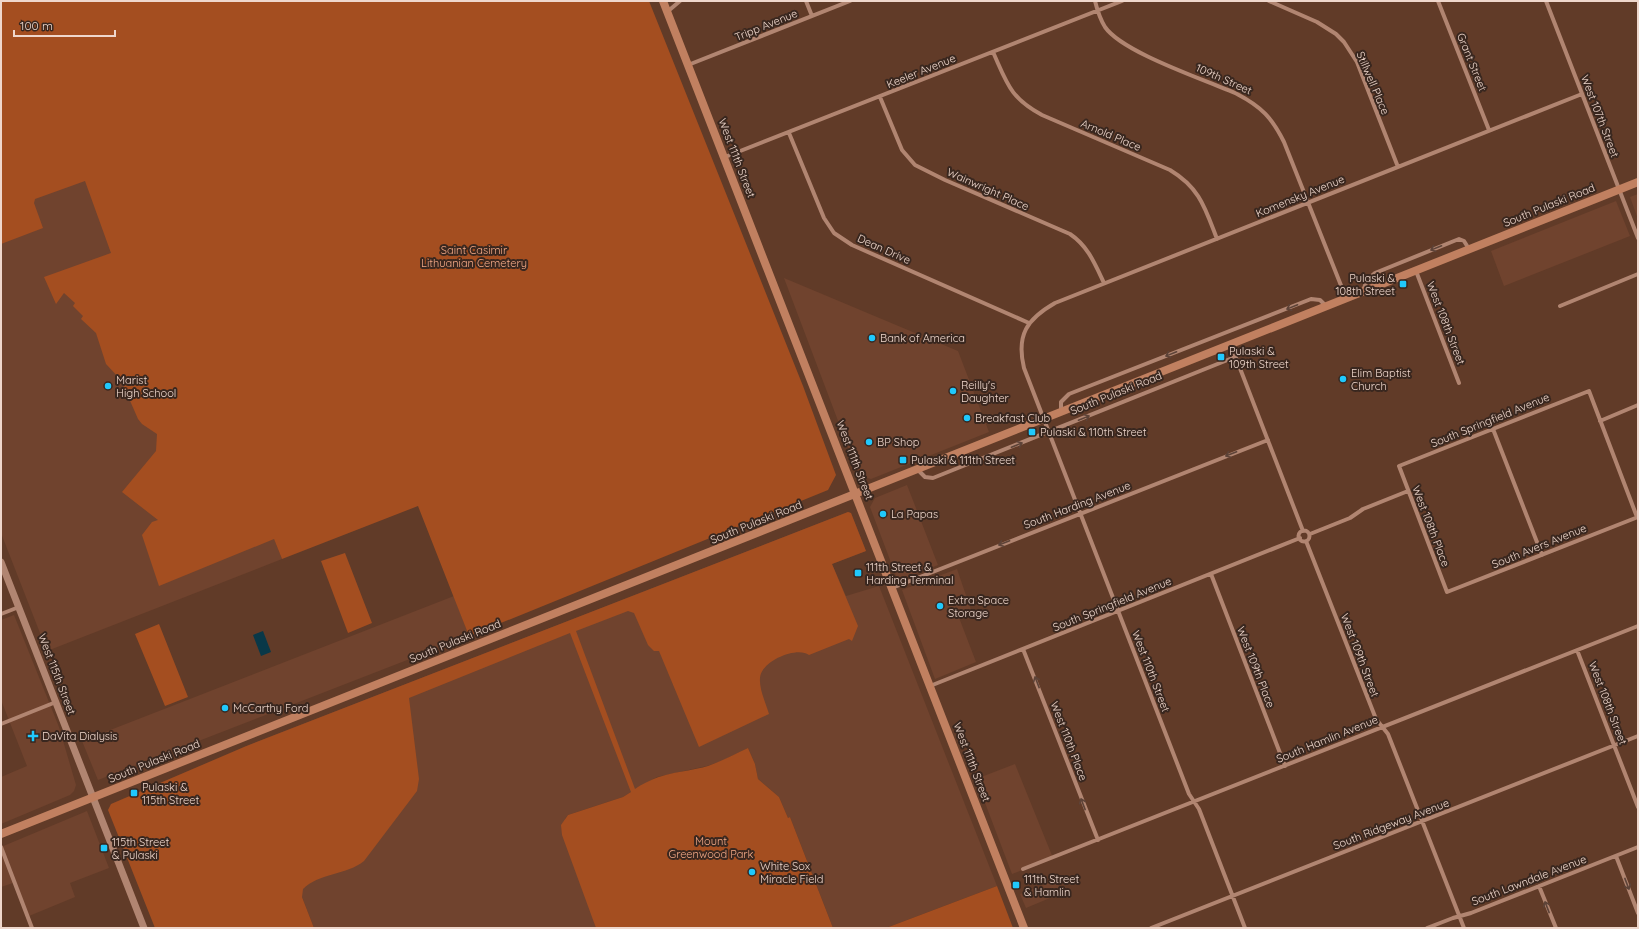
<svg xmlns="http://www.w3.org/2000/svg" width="1639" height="929" viewBox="0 0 1639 929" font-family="Quicksand,sans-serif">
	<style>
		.built { fill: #70432e }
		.green { fill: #a44e20 }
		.water { fill: #093848 }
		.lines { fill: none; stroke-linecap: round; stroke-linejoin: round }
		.minor { stroke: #b18571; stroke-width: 4 }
		.tertiary { stroke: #b18571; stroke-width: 7 }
		.secondary { stroke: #c18060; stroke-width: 8 }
		.oneway { stroke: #5d4338 }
		.poi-dot { fill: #20c9fd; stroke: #39271f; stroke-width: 1.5 }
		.labels { text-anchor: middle; stroke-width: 4; stroke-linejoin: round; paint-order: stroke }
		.street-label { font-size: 11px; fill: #efd7cc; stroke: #39271f }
		.park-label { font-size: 11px; fill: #f5aa87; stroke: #39271f }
		.poi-label { font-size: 11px; fill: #efd7cc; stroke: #39271f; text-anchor: start }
	</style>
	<rect width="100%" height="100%" fill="#613b28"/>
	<path class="built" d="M1,20L157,239L282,559L47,651L1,533Z
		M1638,194V219L1630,197Z
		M1616,201L1630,236L1504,286L1491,251Z
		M784,278L958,351L989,432L871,479L861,476L857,471Z
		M907,485L938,565L898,581L870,507L875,498Z
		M848,512L851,513L866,551L832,564L846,596L879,586L997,886L886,928H833L790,817L788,818L779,797L758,779L755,764L748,748L722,761L707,766L657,777L623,797L568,815L565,819L596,928H314L244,747Z
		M957,569L971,610L958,615L976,662L935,679L902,590Z
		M454,596L469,636L98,780L82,741Z
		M14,615L59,727L76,785L74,791L70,795L1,824V777L27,766L1,700V620Z
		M1015,764L1053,858L1012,874L976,779Z
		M87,811L109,868L70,883L75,897L29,916L16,882L1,887V847Z
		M1056,880L1062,893L1026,908L1020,894Z"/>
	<path class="green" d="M1,1H649L803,386L836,475L828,490L469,636L418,506L282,559L274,539L159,586L142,535L152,522L158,520L122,492L156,451L157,434L142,424L138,419L121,380L106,364L96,333L81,319L83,316L73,306L75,303L64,293L56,304L44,277L111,253L85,181L35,199L34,203L43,228L1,244Z
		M848,512L851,513L866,551L832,564L858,626L852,641L849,639L809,655C797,646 761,661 760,678C759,689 766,704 769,714L699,747L659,651H654L648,645L634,613L628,611L576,631L635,789C662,771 679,774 708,766C722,761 735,754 748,748L755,764L758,779L779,797L788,818L790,817L833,928H596L562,835L561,825L568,815L623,797L631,792L570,633L409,698L419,779L417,791L364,861C347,875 319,873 303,889L302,897L314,928H155L108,810L111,804L244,747Z
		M345,553L372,623L348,633L321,561Z
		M159,624L188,697L165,706L135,634Z
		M997,886L1013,928H886Z"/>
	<path class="water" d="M263,631L271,652L261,656L253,635Z"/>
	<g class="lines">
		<path class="minor" d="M806,1L812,16
			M1095,1C1097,9 1100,19 1105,27C1123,53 1206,80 1237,94C1262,107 1272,118 1284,142L1346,298
			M1269,1L1317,22L1336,34L1344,42L1357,62L1398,167
			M1438,1L1489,130
			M1546,1L1638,238
			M667,12L680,1
			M993,52C1007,83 1010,98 1042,115L1170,170C1200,188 1205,208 1217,239
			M688,65L850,1
			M880,97L902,150L915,165L945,180L1070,234C1088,246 1095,264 1104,283
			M789,133L824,218L834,233L852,245L1029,323
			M725,157L1122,1
			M1416,271L1459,383
			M1363,291L1367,280L1375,273L1454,241L1459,239L1464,241L1469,249
			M1560,306L1638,274
			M1231,345L1303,531
			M1061,412V402L1069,394L1311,299L1320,300L1326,306
			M1600,421L1638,405
			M1493,429L1542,555
			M917,469L925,477L933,478L1235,357
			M1637,517L1589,391L1399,466L1447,592L1638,517
			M1298.5 536a5.5 5.5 0 1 1 11 0a5.5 5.5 0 1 1-11 0Z
			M1310,534L1350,518L1363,509L1408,491
			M1306,541L1376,719L1388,734L1464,928
			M1211,574L1285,766
			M892,588L1268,440
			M1,614L19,607
			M1023,649L1098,840
			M1577,650L1638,807
			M930,686L1300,538
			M1,724L56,702
			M1,847L32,928
			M1616,856L1638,913
			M1023,869L1638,626
			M1539,886L1556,928
			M1151,928L1638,736
			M1245,928L1199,809L1189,794L1024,368C1016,335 1027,319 1055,303L1582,94
			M1427,928L1453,918L1471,913L1638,847"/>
		<path class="tertiary" d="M1,562L144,928"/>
		<path class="secondary" d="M663,1L1024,928
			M1,834L1638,182"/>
	</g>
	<defs><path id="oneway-shaft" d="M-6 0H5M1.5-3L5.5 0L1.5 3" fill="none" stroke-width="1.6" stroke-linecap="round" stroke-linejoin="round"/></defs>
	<g class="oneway">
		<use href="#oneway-shaft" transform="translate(1436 248) rotate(158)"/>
		<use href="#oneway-shaft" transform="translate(1292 307) rotate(158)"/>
		<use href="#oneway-shaft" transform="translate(1171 354) rotate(158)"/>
		<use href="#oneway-shaft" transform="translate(1084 418) rotate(-22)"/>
		<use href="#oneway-shaft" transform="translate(1017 445) rotate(-22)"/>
		<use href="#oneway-shaft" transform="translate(1231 454) rotate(159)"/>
		<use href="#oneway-shaft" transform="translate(1004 543) rotate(159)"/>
		<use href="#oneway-shaft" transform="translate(1037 682) rotate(-111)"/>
		<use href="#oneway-shaft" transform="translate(1083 804) rotate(-111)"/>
		<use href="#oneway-shaft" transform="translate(1627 884) rotate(69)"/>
		<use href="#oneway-shaft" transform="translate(1547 907) rotate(-111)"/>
	</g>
	<g class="poi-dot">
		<rect x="1399" y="280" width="8" height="8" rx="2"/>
		<circle cx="872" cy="338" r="4"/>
		<rect x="1217" y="353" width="8" height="8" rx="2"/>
		<circle cx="1343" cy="379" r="4"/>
		<circle cx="108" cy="386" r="4"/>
		<circle cx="953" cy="391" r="4"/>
		<circle cx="967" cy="418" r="4"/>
		<rect x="1028" y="428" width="8" height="8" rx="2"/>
		<circle cx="869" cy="442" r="4"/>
		<rect x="899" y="456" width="8" height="8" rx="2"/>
		<circle cx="883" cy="514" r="4"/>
		<rect x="854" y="569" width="8" height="8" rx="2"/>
		<circle cx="940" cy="606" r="4"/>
		<circle cx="225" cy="708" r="4"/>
		<path d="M31 730h4v4h4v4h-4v4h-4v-4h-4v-4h4z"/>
		<rect x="130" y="789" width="8" height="8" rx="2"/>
		<rect x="100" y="844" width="8" height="8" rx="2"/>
		<circle cx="752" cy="872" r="4"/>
		<rect x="1012" y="881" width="8" height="8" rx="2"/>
	</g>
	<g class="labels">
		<g class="street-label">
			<text transform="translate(766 25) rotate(-22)" y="4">Tripp Avenue</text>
			<text transform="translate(1472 62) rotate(68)" y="4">Grant Street</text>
			<text transform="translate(921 71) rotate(-22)" y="4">Keeler Avenue</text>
			<text transform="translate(1224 79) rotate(24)" y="4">109th Street</text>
			<text transform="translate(1373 83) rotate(67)" y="4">Stillwell Place</text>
			<text transform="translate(1600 116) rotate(69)" y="4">West 107th Street</text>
			<text transform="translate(1111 135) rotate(23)" y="4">Arnold Place</text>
			<text transform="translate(737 158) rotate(69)" y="4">West 111th Street</text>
			<text transform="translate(988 189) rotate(24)" y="4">Wainwright Place</text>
			<text transform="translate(1300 196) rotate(-22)" y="4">Komensky Avenue</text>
			<text transform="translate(1549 205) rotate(-22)" y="4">South Pulaski Road</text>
			<text transform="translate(884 249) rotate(24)" y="4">Dean Drive</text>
			<text transform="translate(1446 323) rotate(69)" y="4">West 108th Street</text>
			<text transform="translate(1116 393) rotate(-22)" y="4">South Pulaski Road</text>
			<text transform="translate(1490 420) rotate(-22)" y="4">South Springfield Avenue</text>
			<text transform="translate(855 460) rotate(69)" y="4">West 111th Street</text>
			<text transform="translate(1077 505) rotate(-21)" y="4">South Harding Avenue</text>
			<text transform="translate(756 522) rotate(-22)" y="4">South Pulaski Road</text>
			<text transform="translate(1431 526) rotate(69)" y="4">West 108th Place</text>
			<text transform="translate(1539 546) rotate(-22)" y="4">South Avers Avenue</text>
			<text transform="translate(1112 604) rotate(-22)" y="4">South Springfield Avenue</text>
			<text transform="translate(455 641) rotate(-22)" y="4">South Pulaski Road</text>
			<text transform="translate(1360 655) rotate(69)" y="4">West 109th Street</text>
			<text transform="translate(1256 667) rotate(69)" y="4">West 109th Place</text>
			<text transform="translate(1151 671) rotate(69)" y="4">West 110th Street</text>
			<text transform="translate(57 674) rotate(69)" y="4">West 115th Street</text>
			<text transform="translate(1608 703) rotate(69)" y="4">West 108th Street</text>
			<text transform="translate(1327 739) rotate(-22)" y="4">South Hamlin Avenue</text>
			<text transform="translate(1069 741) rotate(69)" y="4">West 110th Place</text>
			<text transform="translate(154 761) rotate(-22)" y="4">South Pulaski Road</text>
			<text transform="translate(972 762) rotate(69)" y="4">West 111th Street</text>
			<text transform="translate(1391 824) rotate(-21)" y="4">South Ridgeway Avenue</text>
			<text transform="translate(1529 880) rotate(-21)" y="4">South Lawndale Avenue</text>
		</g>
		<g class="park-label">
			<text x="474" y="254">Saint Casimir<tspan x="474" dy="13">Lithuanian Cemetery</tspan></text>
			<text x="711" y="845">Mount<tspan x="711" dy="13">Greenwood Park</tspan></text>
		</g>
		<g class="poi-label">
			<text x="1395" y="282" text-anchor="end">Pulaski &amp;<tspan x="1395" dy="13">108th Street</tspan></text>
			<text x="880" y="342">Bank of America</text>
			<text x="1229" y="355">Pulaski &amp;<tspan x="1229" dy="13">109th Street</tspan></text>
			<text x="1351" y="377">Elim Baptist<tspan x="1351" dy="13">Church</tspan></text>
			<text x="116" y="384">Marist<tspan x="116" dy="13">High School</tspan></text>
			<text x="961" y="389">Reilly's<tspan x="961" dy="13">Daughter</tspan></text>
			<text x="975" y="422">Breakfast Club</text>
			<text x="1040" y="436">Pulaski &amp; 110th Street</text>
			<text x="877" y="446">BP Shop</text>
			<text x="911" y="464">Pulaski &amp; 111th Street</text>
			<text x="891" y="518">La Papas</text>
			<text x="866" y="571">111th Street &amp;<tspan x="866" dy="13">Harding Terminal</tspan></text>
			<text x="948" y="604">Extra Space<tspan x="948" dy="13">Storage</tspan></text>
			<text x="233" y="712">McCarthy Ford</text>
			<text x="42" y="740">DaVita Dialysis</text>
			<text x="142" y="791">Pulaski &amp;<tspan x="142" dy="13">115th Street</tspan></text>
			<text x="112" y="846">115th Street<tspan x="112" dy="13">&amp; Pulaski</tspan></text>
			<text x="760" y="870">White Sox<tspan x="760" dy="13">Miracle Field</tspan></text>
			<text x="1024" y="883">111th Street<tspan x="1024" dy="13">&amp; Hamlin</tspan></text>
		</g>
	</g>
	<rect width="1639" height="929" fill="none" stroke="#efd7cc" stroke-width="4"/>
	<path d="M14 30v6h101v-6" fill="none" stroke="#efd7cc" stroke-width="2"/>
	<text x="20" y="30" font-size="12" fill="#efd7cc" stroke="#39271f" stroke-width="3" paint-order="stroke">100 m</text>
</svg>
